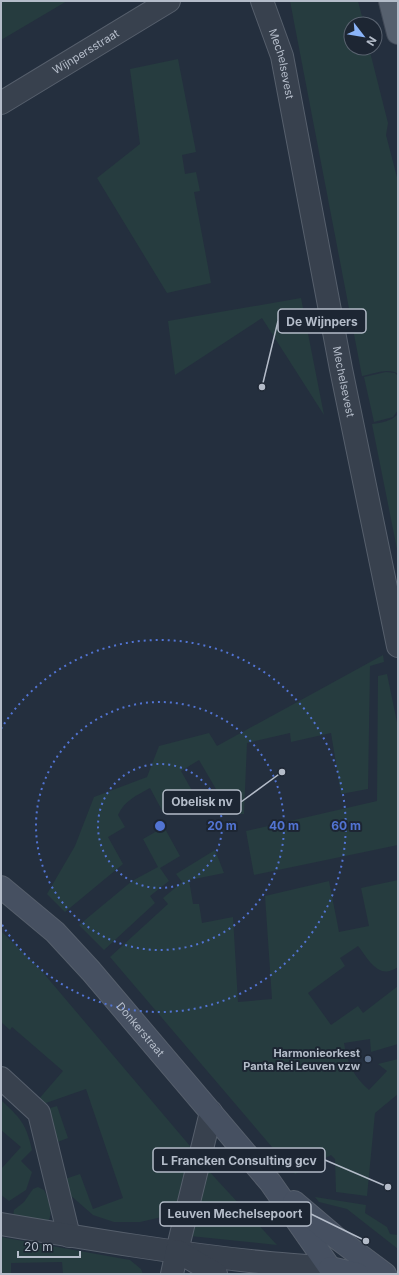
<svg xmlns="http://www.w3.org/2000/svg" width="399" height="1275" viewBox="0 0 399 1275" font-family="Inter,sans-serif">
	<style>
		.green { fill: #263c3f }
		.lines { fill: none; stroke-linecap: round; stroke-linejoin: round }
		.street-casing { stroke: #565f6c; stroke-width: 24 }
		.secondary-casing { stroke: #565f6c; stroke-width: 24 }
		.primary-casing { stroke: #414a57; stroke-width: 24 }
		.street { stroke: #38414e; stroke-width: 22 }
		.secondary { stroke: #465061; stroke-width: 22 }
		.primary { stroke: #56606e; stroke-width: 22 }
		.ring { fill: none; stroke: #5274d3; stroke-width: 2; stroke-dasharray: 2 4 }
		.service-dot { fill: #5c6f8a; stroke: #1d2633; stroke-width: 1.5 }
		.labels { text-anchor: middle; stroke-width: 4; stroke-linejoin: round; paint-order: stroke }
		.street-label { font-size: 11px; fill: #b4bcc9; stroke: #1d2633 }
		.poi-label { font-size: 11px; font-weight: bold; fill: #b4bcc9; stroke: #1d2633; text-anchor: end }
		.centre { fill: #5274d3; stroke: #1d2633; stroke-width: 2 }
		.ring-label { font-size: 12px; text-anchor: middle; font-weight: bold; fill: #5274d3; stroke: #1d2633; stroke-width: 4; stroke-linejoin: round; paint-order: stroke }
		.leader { fill: none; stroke: #b4bcc9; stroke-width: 1.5 }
		.callout-dot { fill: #b4bcc9; stroke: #1d2633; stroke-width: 1.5 }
		.callout { fill: #1d2633; stroke: #b4bcc9; stroke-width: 1.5 }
		.callout-label { font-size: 12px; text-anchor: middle; font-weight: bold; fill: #b4bcc9 }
	</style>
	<rect width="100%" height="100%" fill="#242f3e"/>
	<path class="green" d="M1,1H67L1,40Z
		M290,1H358L364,24H351V48H369L388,123L386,135L398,181V374C389,367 373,374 362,376Z
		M178,59L196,152L182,155L185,174L196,172L200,191L194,192L211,283L167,293L97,178L140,144L130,69Z
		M301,298L324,415L262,318L175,375L168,321Z
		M386,372L395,373L398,376V410L393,417L374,422L364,377Z
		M398,414V554L372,424C382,423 391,421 398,414Z
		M383,655L384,662L370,666L368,789L341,794L331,733L291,742L290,733L247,743L244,814C230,814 221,813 213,800L220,796L199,760L181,771L195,796L164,814L150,788C136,796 125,800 118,815L125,827L108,837L123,864L65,912L47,894L75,846L94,797L147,777L159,746L209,733L217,746Z
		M387,674L398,727V845L254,875L246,831L377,801L378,676Z
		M164,827L180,856L160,868L169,881L150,896L155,903L104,950L79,925L132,881L158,867L143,839Z
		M215,850L224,873L189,880L193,904H199L202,923L233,917L238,1002L272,999L265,896L329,881L339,932L369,926L361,888L398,880V967C378,981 368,958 358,946L340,958L345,966L308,993L331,1025L358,1006L363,1013L398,986V1044L371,1052L370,1039L344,1043C347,1063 354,1077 369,1090L387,1071L378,1064L398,1059V1094L375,1113L367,1196L336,1192L335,1159L331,1155L295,1174L110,957L168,904L163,898L182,882L176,874Z
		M1,931L40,969L190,1146L179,1204L162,1217L140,1222H114L93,1215L69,1194L65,1179L80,1174L93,1209L123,1198L86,1089L43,1104L38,1100L63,1071L12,1027L10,1030L1,1022Z
		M1,1100C20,1118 26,1123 32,1150L21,1161L32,1172L26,1190L9,1201L1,1195V1167L2,1168L21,1147L1,1130Z
		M57,1106L68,1138L55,1143L47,1109Z
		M206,1168L277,1245L190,1236Z
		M38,1187L44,1190C49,1199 54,1215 47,1223L13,1216L14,1210L24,1202L33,1189Z
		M315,1197L366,1205L365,1213L387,1227L390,1234L398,1235V1249L347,1209L319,1202Z
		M1,1237L130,1260L141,1269L143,1274H63L62,1262L11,1263V1274H1Z"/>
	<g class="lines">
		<g class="street-casing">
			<g id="street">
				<path id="s1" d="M262,1L282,56L341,369L398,646"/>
				<path id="s2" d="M1,103L169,1"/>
				<path d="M1,1078L39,1113L69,1236"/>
				<path d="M1,1224C90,1239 179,1254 269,1263C289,1265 310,1266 330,1268"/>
				<path d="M177,1251L211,1112"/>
				<path d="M172,1274L177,1251L216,1274"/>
			</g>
		</g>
		<g class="secondary-casing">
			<g id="secondary">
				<path id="s3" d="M1,887L55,932L91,971L270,1182L330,1268L336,1274"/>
				<path d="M294,1202L334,1236L385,1274"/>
				<path d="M330,1268L357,1274"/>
			</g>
		</g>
		<g class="primary-casing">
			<path id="primary" d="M390,1L398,33"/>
		</g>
		<use href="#street" class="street"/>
		<use href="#secondary" class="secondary"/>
		<use href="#primary" class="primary"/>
	</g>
	<g class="ring">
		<circle cx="160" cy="826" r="62"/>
		<circle cx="160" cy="826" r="124"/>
		<path d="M1 729A186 186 0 1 1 1 923"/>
	</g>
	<circle class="service-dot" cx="368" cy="1059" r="4"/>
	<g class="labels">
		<g class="street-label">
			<text dy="4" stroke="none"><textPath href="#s2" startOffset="99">Wijnpersstraat</textPath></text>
			<text dy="4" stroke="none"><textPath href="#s1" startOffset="66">Mechelsevest</textPath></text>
			<text dy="4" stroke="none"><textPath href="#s1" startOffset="390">Mechelsevest</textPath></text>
			<text dy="4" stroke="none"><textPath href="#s3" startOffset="200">Donkerstraat</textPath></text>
		</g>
		<g class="poi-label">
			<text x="360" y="1057">Harmonieorkest<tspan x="360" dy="13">Panta Rei Leuven vzw</tspan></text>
		</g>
	</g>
	<circle cx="160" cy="826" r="6" class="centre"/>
	<g class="ring-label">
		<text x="222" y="830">20 m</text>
		<text x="284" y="830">40 m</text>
		<text x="346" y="830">60 m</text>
	</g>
	<path class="leader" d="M262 387L278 321M282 772L241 802M388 1187L325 1160M366 1241L311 1214"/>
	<g class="callout-dot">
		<circle cx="262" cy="387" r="4"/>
		<circle cx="282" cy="772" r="4"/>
		<circle cx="388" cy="1187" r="4"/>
		<circle cx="366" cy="1241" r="4"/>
	</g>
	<g class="callout">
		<rect x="278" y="309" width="88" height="24" rx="4"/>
		<rect x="163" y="790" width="78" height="24" rx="4"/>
		<rect x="153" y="1148" width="172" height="24" rx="4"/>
		<rect x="160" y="1202" width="151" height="24" rx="4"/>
	</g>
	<g class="callout-label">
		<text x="322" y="326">De Wijnpers</text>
		<text x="202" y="806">Obelisk nv</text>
		<text x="239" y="1165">L Francken Consulting gcv</text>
		<text x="235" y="1218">Leuven Mechelsepoort</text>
	</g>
	<rect width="399" height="1275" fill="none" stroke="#b4bcc9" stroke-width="4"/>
	<g transform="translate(363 36) rotate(121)"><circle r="19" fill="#1d2633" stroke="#59626f"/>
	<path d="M0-3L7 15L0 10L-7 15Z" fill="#8ab4f8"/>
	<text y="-6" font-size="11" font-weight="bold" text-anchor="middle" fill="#b4bcc9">N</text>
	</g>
	<path d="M18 1251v6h62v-6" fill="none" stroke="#b4bcc9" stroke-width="2"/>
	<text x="24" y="1251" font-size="12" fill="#b4bcc9" stroke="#1d2633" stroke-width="3" paint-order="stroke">20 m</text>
</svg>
